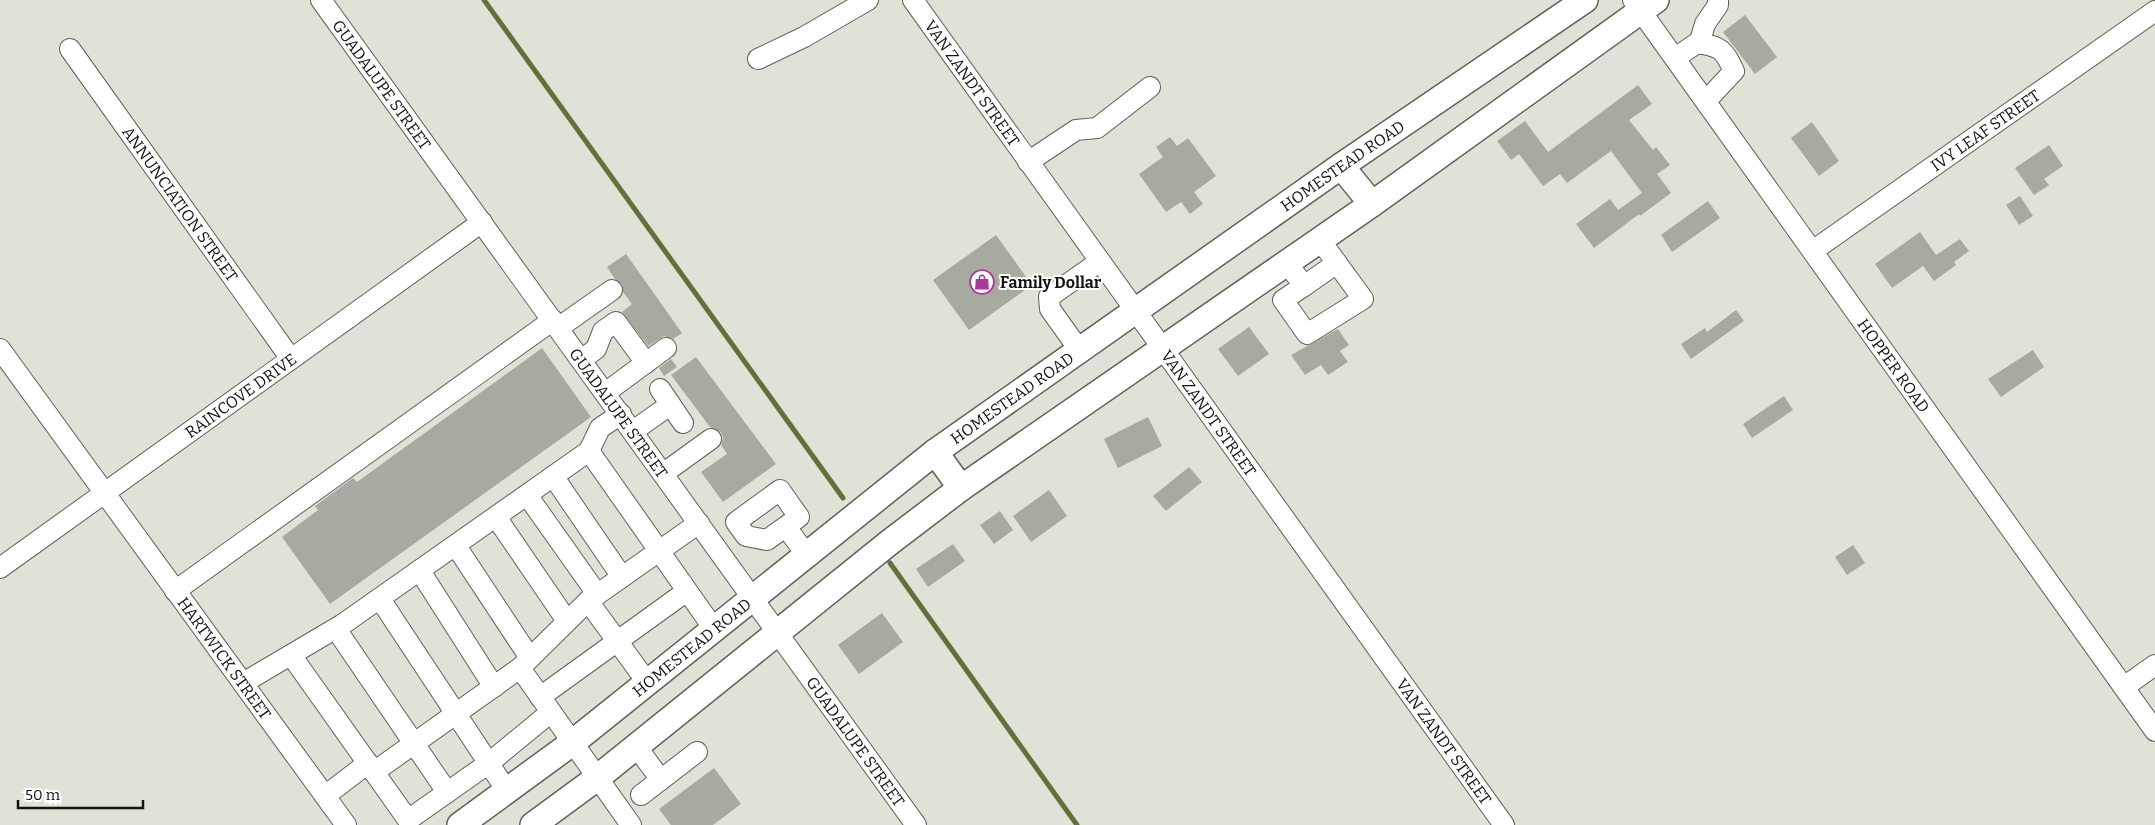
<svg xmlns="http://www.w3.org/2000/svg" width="2155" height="825" viewBox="0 0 2155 825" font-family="Bitter,serif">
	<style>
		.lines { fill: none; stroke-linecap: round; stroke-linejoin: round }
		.stream { stroke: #62713c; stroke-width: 5 }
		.building { fill: #a7ab9f }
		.minor-casing { stroke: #5e6257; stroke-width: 22 }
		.major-casing { stroke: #5e6257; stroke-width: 28 }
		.minor { stroke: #fff; stroke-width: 20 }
		.major { stroke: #fff; stroke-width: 25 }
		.labels { text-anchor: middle; stroke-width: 4; stroke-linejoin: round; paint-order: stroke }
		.street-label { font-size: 16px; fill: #11130e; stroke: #fff }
		.poi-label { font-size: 16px; font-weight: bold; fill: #11130e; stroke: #fff; text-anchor: start }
	</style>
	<rect width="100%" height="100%" fill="#dfe3d7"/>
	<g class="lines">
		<path class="stream" d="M484,0L843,498
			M890,563L1077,825"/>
	</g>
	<path class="building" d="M1745,15L1777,57L1755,74L1723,32Z
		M1638,85L1652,104L1629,120L1653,150L1656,147L1670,165L1657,174L1671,193L1640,216L1639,214L1594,248L1576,224L1610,199L1618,210L1642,193L1611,151L1567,183L1560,174L1543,186L1519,154L1511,160L1497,141L1525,121L1548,152Z
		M1812,122L1839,161L1819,176L1791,138Z
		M1170,137L1177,146L1188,138L1216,176L1194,192L1203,204L1190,214L1181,202L1166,212L1139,174L1163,157L1156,147Z
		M2049,145L2063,166L2044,179L2049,185L2034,195L2015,168Z
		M2020,196L2033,216L2019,225L2006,205Z
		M1708,201L1720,218L1672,252L1661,235Z
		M1920,232L1936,255L1960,239L1969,251L1954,262L1956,265L1934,281L1923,266L1892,288L1875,264Z
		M996,235L1032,285L969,330L933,280Z
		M626,254L682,333L673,339L664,336L648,346L622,312L632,304L623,292L622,284L615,279L607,267Z
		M1736,310L1744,321L1691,359L1681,344L1705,328L1707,332Z
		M1249,327L1269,354L1238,376L1218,349Z
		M1338,329L1349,345L1340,351L1348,362L1328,375L1321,365L1305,375L1291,355Z
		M542,348L591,417L330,604L282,537L318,510L315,506L353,478L357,482Z
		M2033,350L2044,367L2001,397L1988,379Z
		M696,357L776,464L723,502L701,472L727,454L721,445L723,438L721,432L710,427L671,375Z
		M671,359L677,367L664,376L659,368Z
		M1784,396L1793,410L1752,438L1743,424Z
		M1148,417L1162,446L1118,468L1104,439Z
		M1189,467L1202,482L1166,511L1153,496Z
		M1049,490L1067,516L1031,542L1013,516Z
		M1000,511L1013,530L994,544L980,525Z
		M953,544L965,561L928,587L916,569Z
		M1853,545L1865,563L1847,575L1835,557Z
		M882,613L903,642L859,674L838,645Z
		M714,768L741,804L713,825H671L659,809Z"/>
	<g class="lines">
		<g class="minor-casing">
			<g id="minor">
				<path id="s1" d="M321,0L916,825"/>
				<path id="s2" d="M913,0L1504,825"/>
				<path id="s3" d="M1633,0L2155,731"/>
				<path d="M1699,44L1705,24L1718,5V0"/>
				<path id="s4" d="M70,49L291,359"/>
				<path d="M1675,58L1697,43C1721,46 1724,50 1734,71L1706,101"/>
				<path d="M758,59L804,37L868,0"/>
				<path d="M1028,162L1076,130L1097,128L1150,87"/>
				<path id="s5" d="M1814,250L2155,11"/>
				<path d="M1287,263L1304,286L1283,300L1307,334L1363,299L1320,240"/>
				<path d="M1304,286L1337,263"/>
				<path d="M558,328L612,290"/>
				<path id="s6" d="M0,349L346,825"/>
				<path d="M1080,351L1050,309L1049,297L1099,262"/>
				<path d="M581,360L596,349L603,331L616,322L646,363"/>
				<path d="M660,389L683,423"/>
				<path d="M605,393L666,348"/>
				<path d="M633,431L670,405"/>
				<path d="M589,451L600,428L621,414"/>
				<path d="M664,473L711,439"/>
				<path d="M553,476L622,577"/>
				<path d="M780,490L799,517L767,540L746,536L736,522Z"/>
				<path d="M527,495L597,594"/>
				<path d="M496,517L567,621"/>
				<path d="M786,527L806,554"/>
				<path d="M456,546L530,658"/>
				<path id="s7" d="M0,568L482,222"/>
				<path d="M420,571L494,687"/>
				<path d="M175,591L553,320"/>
				<path d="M380,599L507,791"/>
				<path d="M588,601L647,682"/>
				<path d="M336,629L447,792"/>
				<path d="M291,655L408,820L489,763L551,712"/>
				<path d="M520,668L631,825"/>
				<path d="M243,683L343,624L589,451L714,629"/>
				<path d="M2124,687L2155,665"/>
				<path d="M540,697L687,591"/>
				<path d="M636,746L661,780"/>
				<path d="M374,772L520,668L588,601L699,523"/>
				<path d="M641,795L697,752"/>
				<path d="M325,796L368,763"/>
			</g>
		</g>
		<g class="major-casing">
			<g id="major">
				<path d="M1341,166L1372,204"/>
				<path d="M935,452L961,488"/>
				<path id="s8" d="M460,825L572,743L935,452L1341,166L1585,0"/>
				<path d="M533,825L597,778L890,542L961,488L1372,204L1656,0"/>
			</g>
		</g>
		<use href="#minor" class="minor"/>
		<use href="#major" class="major"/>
	</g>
	<defs>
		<g id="shop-ring" transform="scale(1.25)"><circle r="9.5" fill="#fff" stroke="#a53a9b" stroke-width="1.5"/><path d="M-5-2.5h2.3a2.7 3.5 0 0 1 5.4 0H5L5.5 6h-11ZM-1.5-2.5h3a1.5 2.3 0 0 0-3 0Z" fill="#a53a9b"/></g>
	</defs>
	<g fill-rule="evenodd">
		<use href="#shop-ring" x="982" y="282"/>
	</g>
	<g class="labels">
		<g class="street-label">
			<text dy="6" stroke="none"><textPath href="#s2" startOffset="102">VAN ZANDT STREET</textPath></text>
			<text dy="6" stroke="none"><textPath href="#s1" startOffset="104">GUADALUPE STREET</textPath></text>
			<text dy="6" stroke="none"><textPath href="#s5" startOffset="209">IVY LEAF STREET</textPath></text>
			<text dy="6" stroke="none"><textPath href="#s8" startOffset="1102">HOMESTEAD ROAD</textPath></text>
			<text dy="6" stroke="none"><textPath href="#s4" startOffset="190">ANNUNCIATION STREET</textPath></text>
			<text dy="6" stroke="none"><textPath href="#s3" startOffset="449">HOPPER ROAD</textPath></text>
			<text dy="6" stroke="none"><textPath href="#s7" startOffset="296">RAINCOVE DRIVE</textPath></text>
			<text dy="6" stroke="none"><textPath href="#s8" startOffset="698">HOMESTEAD ROAD</textPath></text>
			<text dy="6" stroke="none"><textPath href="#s1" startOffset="509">GUADALUPE STREET</textPath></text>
			<text dy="6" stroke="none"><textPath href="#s2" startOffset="508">VAN ZANDT STREET</textPath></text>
			<text dy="6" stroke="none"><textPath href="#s8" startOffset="292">HOMESTEAD ROAD</textPath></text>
			<text dy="6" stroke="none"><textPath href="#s6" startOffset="382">HARTWICK STREET</textPath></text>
			<text dy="6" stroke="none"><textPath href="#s1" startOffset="914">GUADALUPE STREET</textPath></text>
			<text dy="6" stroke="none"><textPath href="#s2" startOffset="912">VAN ZANDT STREET</textPath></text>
		</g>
		<g class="poi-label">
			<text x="1000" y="288">Family Dollar</text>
		</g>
	</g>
	<path d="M18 800v8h125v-8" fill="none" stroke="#11130e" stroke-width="2.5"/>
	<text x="25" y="800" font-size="15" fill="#11130e" stroke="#ffffff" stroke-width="4" paint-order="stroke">50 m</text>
</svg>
